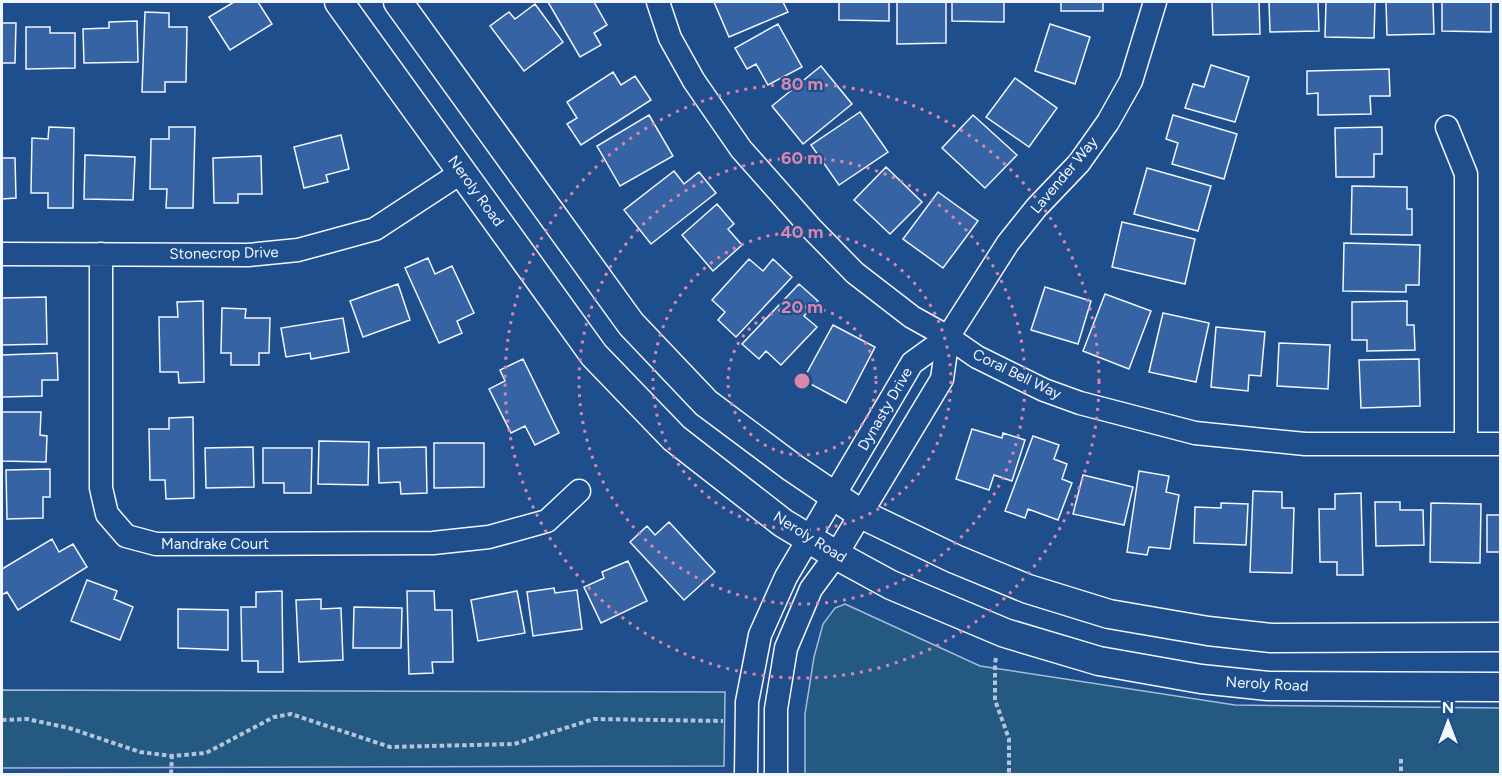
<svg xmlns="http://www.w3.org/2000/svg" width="1502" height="776" viewBox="0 0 1502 776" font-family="Figtree,sans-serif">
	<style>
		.green { fill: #245a82; stroke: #a8bbd7; stroke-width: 1.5 }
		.building { fill: #3563a3; stroke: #f2f6ff; stroke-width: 1.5 }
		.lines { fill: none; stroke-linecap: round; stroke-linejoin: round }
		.minor-casing { stroke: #f2f6ff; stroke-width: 25 }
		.tertiary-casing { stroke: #f2f6ff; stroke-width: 31 }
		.path { stroke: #b3c4dc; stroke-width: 4; stroke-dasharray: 4.5 3; stroke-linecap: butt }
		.minor { stroke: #1f4e8c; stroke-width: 22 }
		.tertiary { stroke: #1f4e8c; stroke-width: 28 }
		.ring { fill: none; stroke: #da87ad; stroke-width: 3; stroke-dasharray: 3 6 }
		.labels { text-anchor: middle; stroke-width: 4.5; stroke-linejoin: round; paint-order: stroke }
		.street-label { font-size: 15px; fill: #f2f6ff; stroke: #1f4e8c }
		.centre { fill: #da87ad; stroke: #1f4e8c; stroke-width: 3 }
		.ring-label { font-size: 18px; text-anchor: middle; font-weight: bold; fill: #da87ad; stroke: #1f4e8c; stroke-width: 4.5; stroke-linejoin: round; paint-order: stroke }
	</style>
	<rect width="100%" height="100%" fill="#1f4e8c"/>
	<path class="green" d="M845,604L980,666L1235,705L1500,708V774H805V714L814,657L823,624L835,608Z
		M2,690L725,692L724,766L2,768Z"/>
	<path class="building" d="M234,2H258L272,24L230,50L209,17Z
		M548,2H594L607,25L594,33L601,45L580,57Z
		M714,2H783L788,12L729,37Z
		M839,2H889V21L839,20Z
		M897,2H946V43L897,44Z
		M952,2H1004V22L952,21Z
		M1061,2H1103V11H1061Z
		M1212,2H1259L1260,34L1213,35Z
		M1269,2H1318L1319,31L1270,32Z
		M1326,2H1375L1374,38L1325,37Z
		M1386,2H1433L1434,34L1387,35Z
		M1442,2H1491V32L1442,31Z
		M535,4L563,42L524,71L490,26L509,12L515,19Z
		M145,12L169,13V27H187L186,82H165V92H142Z
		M137,21L138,62L84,63L83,29L109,28V22Z
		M2,23H16L15,63H2Z
		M778,24L802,67L768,85L756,64L747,69L735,48Z
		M1050,24L1090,37L1075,84L1035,71Z
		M26,27H50V33H75V68L26,69Z
		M1211,65L1249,77L1235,122L1185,108L1193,84L1204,87Z
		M821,66L852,104L803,144L772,106Z
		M1389,69L1390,96H1370L1371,114L1318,115V93L1307,94V71Z
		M613,72L621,85L635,76L651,100L581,145L567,124L577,118L567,102Z
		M1015,78L1057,108L1029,147L986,117Z
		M860,112L888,152L839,185L811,145Z
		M649,115L673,156L620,186L597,146Z
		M973,115L1017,155L985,188L942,148Z
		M1173,115L1237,134L1224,179L1172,164L1178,143L1166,139Z
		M49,127L74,128L73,208H48V193H31L32,138L48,139Z
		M169,127H195L193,208H166L167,189H150L151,139H169Z
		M1382,127V154H1374V177H1336L1335,128Z
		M341,135L349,169L326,175L328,182L304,188L294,147Z
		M85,155L135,157L133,200L84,199Z
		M261,156L262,194H238V203H214L213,158Z
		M2,158H15L16,198L2,199Z
		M886,167L922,202L890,234L854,200Z
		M1147,168L1211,186L1198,231L1134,214Z
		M674,171L684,184L699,172L716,193L651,244L624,210Z
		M1352,186L1407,187V209H1412V235L1351,234Z
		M938,192L978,221L943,268L903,239Z
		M717,204L734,224L728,229L742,245L713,271L682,235Z
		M1122,222L1195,239L1185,284L1112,267Z
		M1344,243L1420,245L1419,285H1406V292L1343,291Z
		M428,258L435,274L452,266L474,313L457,321L462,333L439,343L405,268Z
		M749,259L763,271L773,259L792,277L736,337L718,320L725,312L712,300Z
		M398,284L410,320L363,337L350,301Z
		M799,284L818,301L804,316L817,327L781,365L766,351L759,359L742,344Z
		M1045,287L1091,301L1078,344L1031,330Z
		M1105,294L1151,311L1129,369L1083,351Z
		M46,297L47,344L2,345V298Z
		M203,301L204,382L179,383L178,372H160L159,317H178L177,302Z
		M1407,301V325H1414L1415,350L1367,351V340H1352V302Z
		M222,308L246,309L245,318H270L269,353H259V365H231V353H221Z
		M1163,313L1209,323L1196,382L1149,372Z
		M343,318L349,352L311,359L310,353L286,357L281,328Z
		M833,325L875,347L846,403L803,380Z
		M1216,327L1265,332L1261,376L1249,375L1248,391L1211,387Z
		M1279,343L1330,345L1328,389L1277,386Z
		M57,353L58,380H42V396L2,397V355Z
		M523,359L559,433L535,445L525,426L511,433L489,389L505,381L500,370Z
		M1419,359L1420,406L1361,408L1359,360Z
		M2,412H41L40,435L47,436L46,462L2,461Z
		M193,417L194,498L166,499L165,480H150L149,429H169V418Z
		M972,429L1002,438L1003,433L1025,440L1012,481L994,475L989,490L956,479Z
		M1033,436L1059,445L1054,459L1067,464L1062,479L1072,483L1058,520L1028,509L1025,518L1005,511Z
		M319,441L369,442L368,485L318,484Z
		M434,443H484V487L434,488Z
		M253,447L254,487L206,488L205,448Z
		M426,447L427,493L401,494L400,482L379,483L378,448Z
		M263,448H312L311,493H284V483H263Z
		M50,469V497H43V518L7,519L6,470Z
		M1139,471L1169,476L1166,492L1179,495L1170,549L1149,547L1147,555L1127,552Z
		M1083,475L1133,487L1124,525L1073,514Z
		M1253,491L1282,492V508H1294L1292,573L1250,572Z
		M1361,493L1363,575H1337V562H1320L1319,509H1335V494Z
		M1375,502H1400V510H1423L1424,545L1376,546Z
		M1221,503L1248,504L1246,545L1194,543L1195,507L1221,508Z
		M1431,503L1481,504L1480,563L1430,562Z
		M1487,515H1500V552H1487Z
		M669,522L715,572L684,600L630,542L647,526L655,535Z
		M52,539L59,552L73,544L87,567L18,610L7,592L2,595V569Z
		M628,561L647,601L601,623L584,587L604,578L602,572Z
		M87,580L117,591L114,599L133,607L120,640L71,621Z
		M554,588L555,593L577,590L582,629L533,636L527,592Z
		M282,591L283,672H258V661H242L241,607H256V592Z
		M407,591H434L435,610H452L453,662H432L433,673L409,674Z
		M517,591L525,633L478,641L471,600Z
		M321,599V609L341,608L343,660L299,662L296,600Z
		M354,607L402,608L401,648H353Z
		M178,609L228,610V650L178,648Z"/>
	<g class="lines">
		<g class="minor-casing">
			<path id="minor" d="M658,2L670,38L694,81L741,149L811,228L855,273L912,317L948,337L977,357L1044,390L1080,403L1195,433L1305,444H1500
				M1447,127L1466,174V444
				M2,254L248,255L298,250L375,229L462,172
				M101,254V488L107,514L126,536L156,544L433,543L489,537L547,521L579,491
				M746,774L747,702L760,635L786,577L912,363L948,337L1008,243L1036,208L1079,163L1108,122L1131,81L1155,2
				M776,774V709L786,648L811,589L836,555L942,379L948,337"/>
		</g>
		<g class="tertiary-casing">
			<path id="tertiary" d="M339,2L594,355L674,438L783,523L836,555L891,585L1005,633L1099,661L1201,679L1268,686L1500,687
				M398,2L631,324L706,403L793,468L861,514L955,559L1028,589L1109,614L1208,631L1271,638L1500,637"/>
		</g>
		<path class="path" d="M996,658L995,663V700L1009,739V774
			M2,720L27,719L69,728L140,752L172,756L206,753L274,717L291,714L390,747L514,744L594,719L723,721
			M1401,759V774
			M171,774L172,756"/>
		<use href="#minor" class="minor"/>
		<use href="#tertiary" class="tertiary"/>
	</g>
	<g class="ring">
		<circle cx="802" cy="381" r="74"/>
		<circle cx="802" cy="381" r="149"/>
		<circle cx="802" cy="381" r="223"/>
		<circle cx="802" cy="381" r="297"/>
	</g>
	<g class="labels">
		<g class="street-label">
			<text transform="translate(1064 175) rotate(-50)" y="5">Lavender Way</text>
			<text transform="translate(476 191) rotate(54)" y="5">Neroly Road</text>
			<text transform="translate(224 253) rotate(-1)" y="5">Stonecrop Drive</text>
			<text transform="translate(1017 374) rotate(26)" y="5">Coral Bell Way</text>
			<text transform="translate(885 409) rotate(-60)" y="5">Dynasty Drive</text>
			<text transform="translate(810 537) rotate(32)" y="5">Neroly Road</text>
			<text x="215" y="549">Mandrake Court</text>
			<text transform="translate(1267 684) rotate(3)" y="5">Neroly Road</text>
		</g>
	</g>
	<circle cx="802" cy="381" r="9" class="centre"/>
	<g class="ring-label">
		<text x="802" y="90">80 m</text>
		<text x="802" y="164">60 m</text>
		<text x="802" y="238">40 m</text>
		<text x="802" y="313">20 m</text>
	</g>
	<rect width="1502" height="776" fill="none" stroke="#f2f6ff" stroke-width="6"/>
	<g transform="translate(1448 722)" stroke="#1f4e8c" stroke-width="4.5" paint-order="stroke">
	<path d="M0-4.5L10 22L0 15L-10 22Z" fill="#f2f6ff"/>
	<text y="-9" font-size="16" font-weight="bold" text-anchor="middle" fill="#f2f6ff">N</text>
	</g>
</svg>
